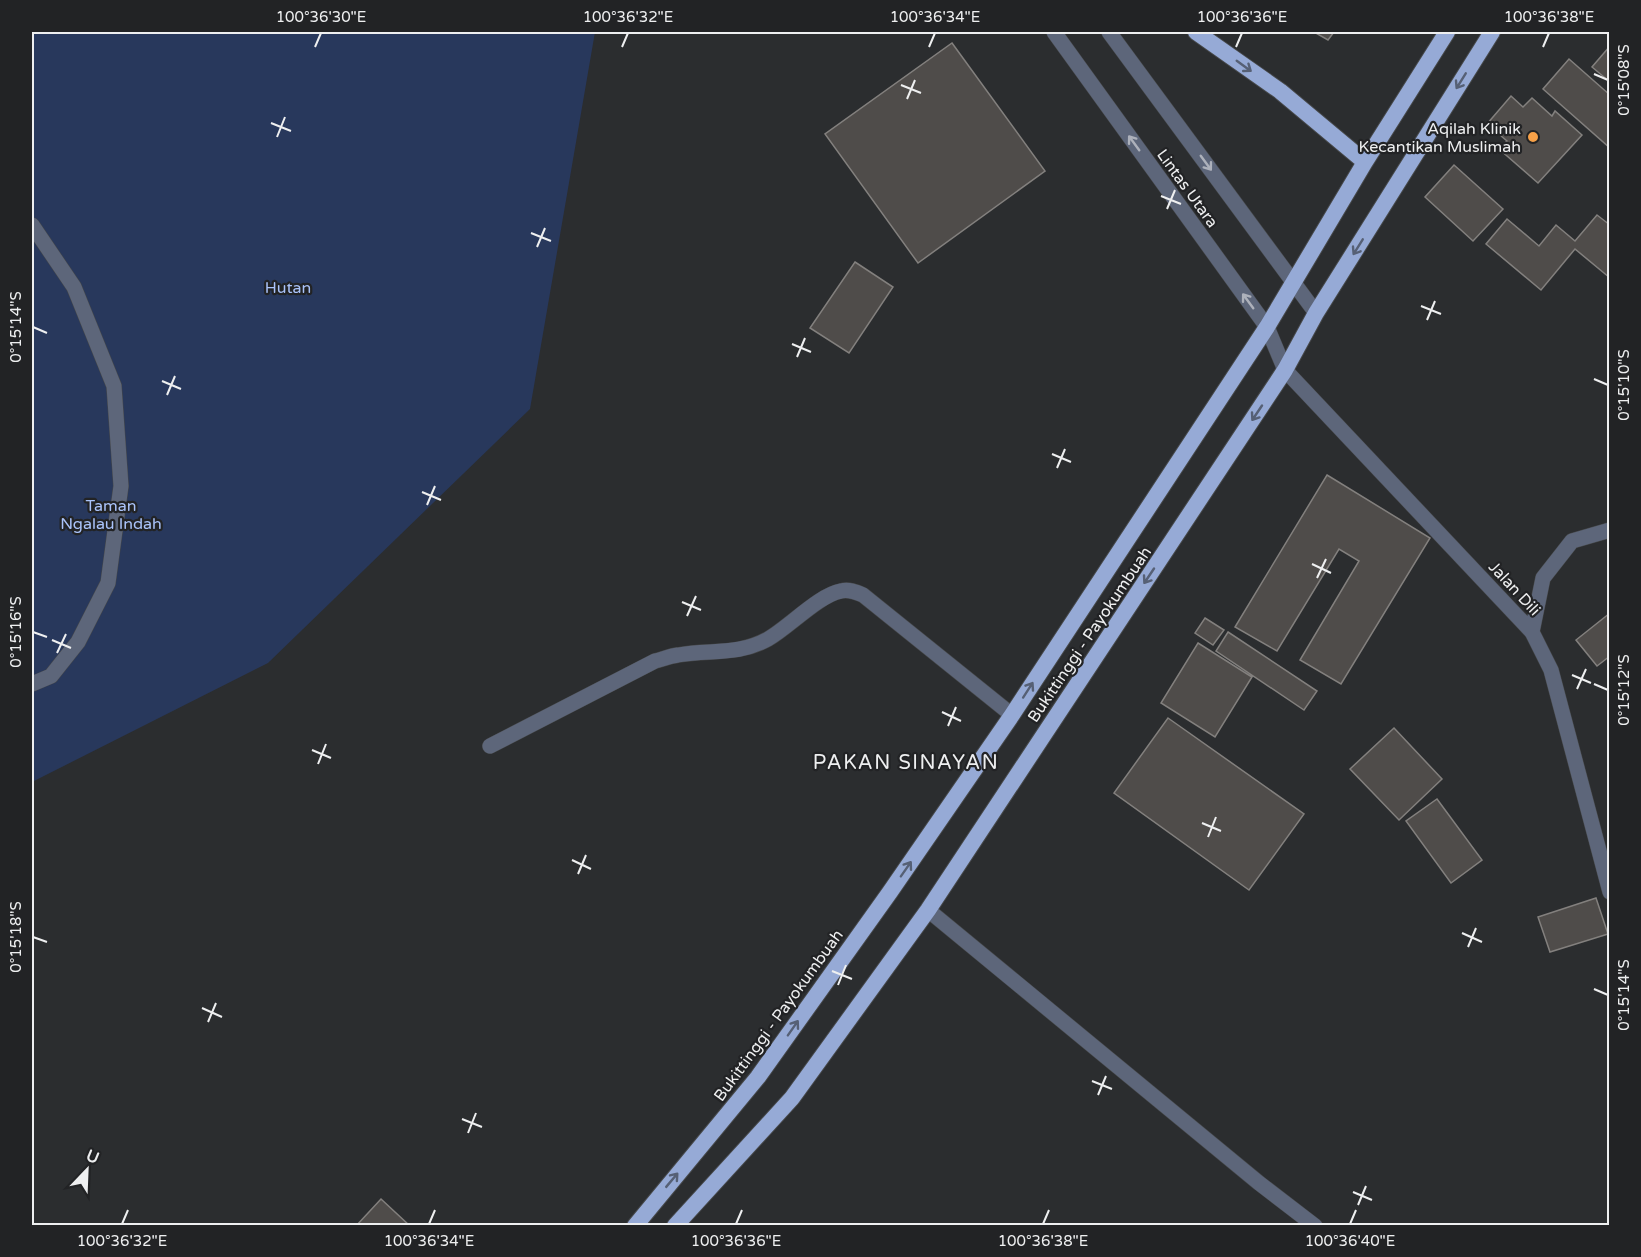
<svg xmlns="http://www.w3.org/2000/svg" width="1641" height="1257" viewBox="0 0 1641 1257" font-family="'Varela Round',sans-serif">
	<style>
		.green { fill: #28385c }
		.building { fill: #4f4c4a; stroke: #83807e; stroke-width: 1.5 }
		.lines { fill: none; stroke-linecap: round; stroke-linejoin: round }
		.service-casing { stroke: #46484a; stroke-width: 16 }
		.minor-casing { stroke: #46484a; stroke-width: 16 }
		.tertiary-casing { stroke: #46484a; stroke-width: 16 }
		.trunk-casing { stroke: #46484a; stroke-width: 18 }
		.service { stroke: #5d667a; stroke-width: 15 }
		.minor { stroke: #5d667a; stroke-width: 15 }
		.tertiary { stroke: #5d667a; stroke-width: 15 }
		.trunk { stroke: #96aad6; stroke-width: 16 }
		.oneway { stroke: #566075 }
		.oneway2 { stroke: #adb1bb }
		.ticks { fill: none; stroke: #eeeff0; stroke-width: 2 }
		.poi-dot { fill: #f7a148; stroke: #222325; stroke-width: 2 }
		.labels { text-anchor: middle; stroke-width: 4.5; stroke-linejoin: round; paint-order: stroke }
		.poi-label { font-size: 16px; fill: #eeeff0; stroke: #222325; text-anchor: end }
		.street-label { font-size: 16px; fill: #eeeff0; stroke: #222325 }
		.park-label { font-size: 16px; fill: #aac3fa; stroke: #222325 }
		.quarter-label { font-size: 20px; letter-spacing: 1.5px; fill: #eeeff0; stroke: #222325 }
		.neatline { fill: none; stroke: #eeeff0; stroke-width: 2 }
		.ticks-label { font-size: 15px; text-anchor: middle; fill: #eeeff0 }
	</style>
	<rect width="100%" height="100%" fill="#2b2d2f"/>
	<path class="green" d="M32,32H595L530,409L268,663L32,782Z"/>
	<path class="building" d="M1314,32H1334L1328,40Z
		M952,43L1045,171L918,263L825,134Z
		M1610,46V82L1592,67Z
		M1569,59L1610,95V148L1543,89Z
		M1511,96L1523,107L1532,98L1552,116L1555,111L1582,135L1538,183L1499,149L1507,141L1487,124Z
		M1454,165L1503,209L1473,241L1425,197Z
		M1597,215L1610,225V278L1575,249L1541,290L1486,244L1507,219L1539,246L1556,225L1575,241Z
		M855,262L893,287L849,353L810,328Z
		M1327,475L1430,538L1341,684L1300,660L1359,561L1339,549L1277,651L1235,627Z
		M1610,613V656L1597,666L1576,640Z
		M1205,618L1224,630L1213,645L1195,633Z
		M1228,632L1317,691L1304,710L1216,651Z
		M1198,643L1252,677L1215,737L1161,703Z
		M1168,718L1304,814L1249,890L1114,793Z
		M1394,728L1442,779L1399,820L1350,769Z
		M1437,799L1482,860L1451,883L1406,821Z
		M1596,898L1608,934L1550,952L1538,917Z
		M381,1199L410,1226H356Z"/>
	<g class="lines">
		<g class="service-casing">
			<path id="service" d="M32,225L74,287L114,386L121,486L108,583L78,642L51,676L32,684"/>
		</g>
		<g class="minor-casing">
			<path id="minor" d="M1285,370L1532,632L1551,670L1610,892
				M1532,632L1543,578L1572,541L1610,530
				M490,746L655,661C663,659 670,656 678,655C710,649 737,656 768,639C789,627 819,595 841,591C849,589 856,592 863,595L1012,715
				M928,910L1259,1183L1315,1226"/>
		</g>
		<g class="tertiary-casing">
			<path id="tertiary" d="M1054,32L1267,327L1285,370
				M1109,32L1316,313"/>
		</g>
		<g class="trunk-casing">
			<path id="trunk" d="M1196,32L1280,91L1365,162
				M635,1226L758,1077L890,892L1012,715L1267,327L1365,162L1447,32
				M675,1226L792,1098L928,910L1285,370L1316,313L1492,32"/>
		</g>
		<use href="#service" class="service"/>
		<use href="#minor" class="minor"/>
		<use href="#tertiary" class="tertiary"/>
		<use href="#trunk" class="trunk"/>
	</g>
	<defs><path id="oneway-shaft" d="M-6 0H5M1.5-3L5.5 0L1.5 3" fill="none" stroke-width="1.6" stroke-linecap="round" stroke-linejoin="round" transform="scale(1.5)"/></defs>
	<g class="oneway">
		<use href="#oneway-shaft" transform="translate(1244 66) rotate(36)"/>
		<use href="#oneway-shaft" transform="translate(1461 81) rotate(122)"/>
		<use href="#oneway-shaft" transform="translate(1358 247) rotate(122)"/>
		<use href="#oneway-shaft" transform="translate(1257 413) rotate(124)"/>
		<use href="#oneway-shaft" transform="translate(1149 576) rotate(124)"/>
		<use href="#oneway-shaft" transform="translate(1028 690) rotate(-57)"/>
		<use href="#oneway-shaft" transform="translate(906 869) rotate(-55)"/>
		<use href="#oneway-shaft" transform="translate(793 1028) rotate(-55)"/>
		<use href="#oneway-shaft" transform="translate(672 1180) rotate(-50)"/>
	</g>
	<g class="oneway2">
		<use href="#oneway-shaft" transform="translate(1134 143) rotate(-126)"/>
		<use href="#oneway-shaft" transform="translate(1206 163) rotate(54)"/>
		<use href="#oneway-shaft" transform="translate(1248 301) rotate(-126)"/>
	</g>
	<path class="ticks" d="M315,47L321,33M622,47L628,33M929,47L935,33M1236,47L1242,33M1543,47L1549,33M1594,74L1608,80M901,85L921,93M907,99L915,80M271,123L291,131M277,137L285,117M1161,196L1181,204M1167,209L1175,190M531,233L551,241M537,247L545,228M1421,306L1441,314M1427,320L1435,301M33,327L47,333M792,344L811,352M797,357L805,338M1594,379L1608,385M162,381L181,389M167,395L175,376M1052,454L1071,462M1057,468L1065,449M422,492L441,500M427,505L435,486M1312,564L1331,573M1317,578L1326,559M682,602L701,610M687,616L696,596M33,632L47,637M52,640L71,648M57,653L66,634M1572,675L1591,683M1594,684L1608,690M1577,689L1586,669M942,712L961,721M948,726L956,707M312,750L331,758M318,764L326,744M1202,823L1221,831M1208,837L1216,817M572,860L591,869M578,874L586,855M1462,933L1482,942M33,937L47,942M1468,947L1476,928M832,971L852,979M838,985L846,965M1594,989L1608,995M202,1008L222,1017M208,1022L216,1003M1092,1081L1112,1089M1098,1095L1106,1076M462,1119L482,1127M468,1133L476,1113M1353,1192L1372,1200M1358,1205L1366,1186M122,1224L128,1210M429,1224L435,1210M736,1224L742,1210M1043,1224L1049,1210M1350,1224L1356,1210"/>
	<circle class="poi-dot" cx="1533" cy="137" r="6"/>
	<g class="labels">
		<g class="poi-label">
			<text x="1521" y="134">Aqilah Klinik<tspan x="1521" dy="18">Kecantikan Muslimah</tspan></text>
		</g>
		<g class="street-label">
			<text transform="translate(1188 188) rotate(54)" y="6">Lintas Utara</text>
			<text transform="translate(1515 588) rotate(47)" y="6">Jalan Dili</text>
			<text transform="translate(1089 634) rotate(-56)" y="6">Bukittinggi - Payokumbuah</text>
			<text transform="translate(778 1015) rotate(-54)" y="6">Bukittinggi - Payokumbuah</text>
		</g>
		<g class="park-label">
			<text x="288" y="293">Hutan</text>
			<text x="111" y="511">Taman<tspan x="111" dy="18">Ngalau Indah</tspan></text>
		</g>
		<g class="quarter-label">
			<text x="906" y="769">PAKAN SINAYAN</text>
		</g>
	</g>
	<rect width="1641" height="1257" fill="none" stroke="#222325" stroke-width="66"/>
	<g transform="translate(87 1170) rotate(23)" stroke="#222325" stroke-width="4.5" paint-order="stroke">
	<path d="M0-4.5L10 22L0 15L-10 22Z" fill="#eeeff0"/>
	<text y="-9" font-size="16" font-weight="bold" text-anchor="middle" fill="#eeeff0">U</text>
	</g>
	<rect x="33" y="33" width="1575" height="1191" class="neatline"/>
	<g class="ticks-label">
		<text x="321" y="22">100°36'30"E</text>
		<text x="628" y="22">100°36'32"E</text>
		<text x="935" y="22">100°36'34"E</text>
		<text x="1242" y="22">100°36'36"E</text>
		<text x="1549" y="22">100°36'38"E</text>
		<text transform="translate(1624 80) rotate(-90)" y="5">0°15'08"S</text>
		<text transform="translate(16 327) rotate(-90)" y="5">0°15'14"S</text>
		<text transform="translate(1624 385) rotate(-90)" y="5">0°15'10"S</text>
		<text transform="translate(16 632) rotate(-90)" y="5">0°15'16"S</text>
		<text transform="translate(1624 690) rotate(-90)" y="5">0°15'12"S</text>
		<text transform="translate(16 937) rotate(-90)" y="5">0°15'18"S</text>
		<text transform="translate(1624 995) rotate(-90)" y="5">0°15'14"S</text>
		<text x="122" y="1246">100°36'32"E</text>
		<text x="429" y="1246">100°36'34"E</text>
		<text x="736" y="1246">100°36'36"E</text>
		<text x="1043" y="1246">100°36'38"E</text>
		<text x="1350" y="1246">100°36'40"E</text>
	</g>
</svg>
